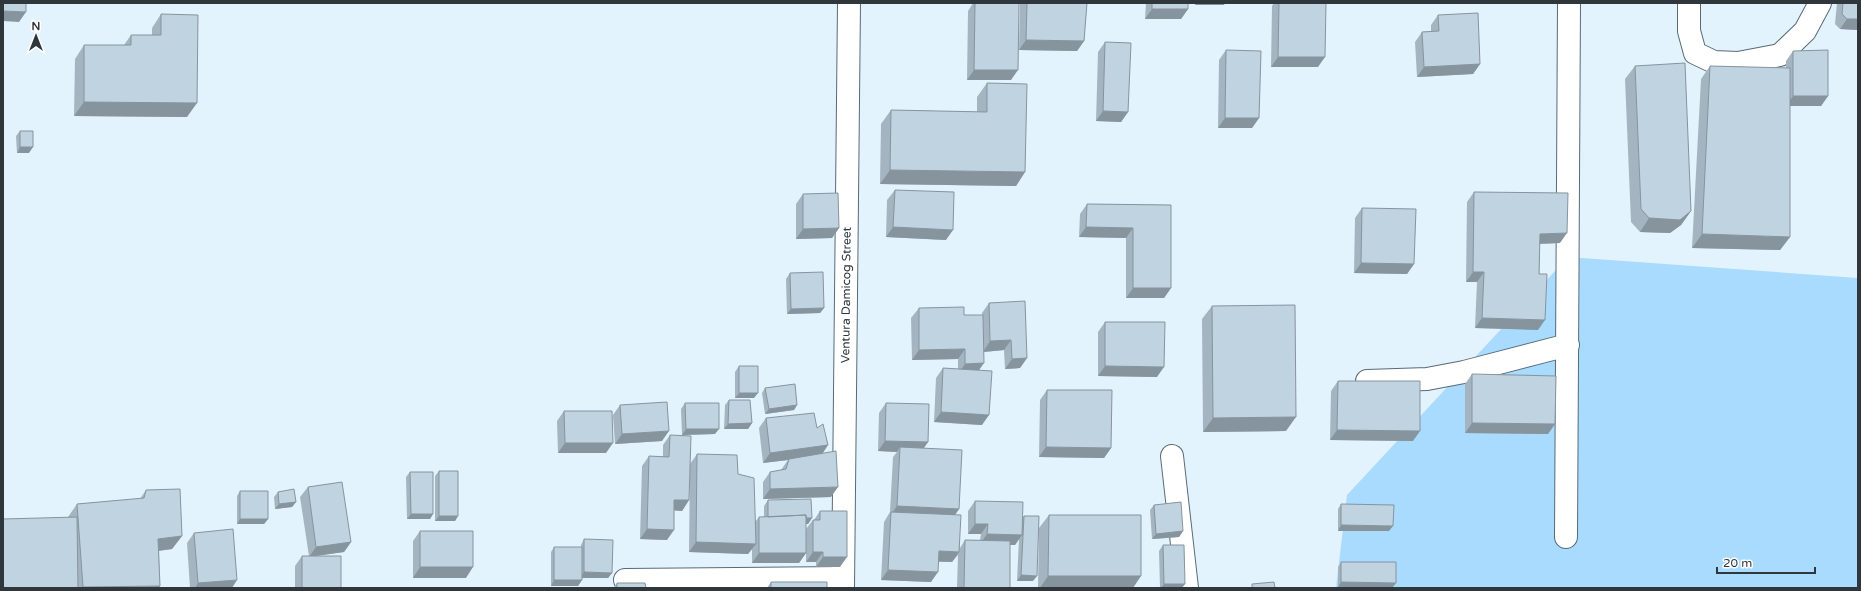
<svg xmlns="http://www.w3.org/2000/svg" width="1861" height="591" viewBox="0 0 1861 591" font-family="'Varela Round',sans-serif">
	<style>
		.green { fill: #a8dbfd }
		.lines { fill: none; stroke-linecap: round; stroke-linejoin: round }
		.street-casing { stroke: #586a76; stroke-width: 24 }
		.street { stroke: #fff; stroke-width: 22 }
		.wall { fill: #a4b5c1 }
		.shaded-wall { fill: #86949d }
		.building { fill: #bfd3e0; stroke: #86949d }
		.labels { text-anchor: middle; stroke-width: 3; stroke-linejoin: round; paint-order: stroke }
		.street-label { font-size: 12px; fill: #2f373c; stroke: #fff }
	</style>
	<rect width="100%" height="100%" fill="#e3f3fe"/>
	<path class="green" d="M1568,257L1858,278V588H1336L1347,495Z"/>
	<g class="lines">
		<g class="street-casing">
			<g id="street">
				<path d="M1689,3V31L1695,53L1714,62L1738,63L1780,55L1805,31L1820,3"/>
				<path d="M1367,381L1427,379L1464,372L1568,345"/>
				<path d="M1172,456L1187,588"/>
				<path d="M1566,537L1569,3"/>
				<path d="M625,580L843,578"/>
				<path id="s1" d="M843,588L849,3"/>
			</g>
		</g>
		<use href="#street" class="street"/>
	</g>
	<path class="wall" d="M973,3H1019L1011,80H967L968,11Z
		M1020,3H1087L1084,41L1077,51L1019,50Z
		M1146,3H1188V9L1181,19H1145Z
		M1274,3H1326L1318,67H1271L1272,6Z
		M1837,3H1858V30L1840,29L1835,24Z
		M161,14L187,117L74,116L75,59L84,45H124L131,35H152V28Z
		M1438,15L1480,64L1473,74L1417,77L1415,42L1422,32L1431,31V25Z
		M1105,42L1128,112L1121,122L1096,121L1098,52Z
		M1226,50L1259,118L1252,128H1218L1219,60Z
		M1793,51L1828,96L1821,106H1790V237L1780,250L1692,248L1701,79L1710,66L1786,68V61Z
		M1635,66L1691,211L1681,225L1670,233L1640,232L1631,222L1625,79Z
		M987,83L1025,172L1016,186L880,184L881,124L891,110L977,112V97Z
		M20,131L29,153H17L16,136Z
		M895,190L946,240L886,237L887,200Z
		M1474,192L1560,243L1540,244L1538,330L1475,328L1477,282H1466L1467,202Z
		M803,194L839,228L832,238L796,239V204Z
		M1087,204L1171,205V288L1164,298H1126V238L1079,237L1080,214Z
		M1362,208L1414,264L1407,274L1354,273L1355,218Z
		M790,273L824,308L820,313L787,314L786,279Z
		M989,303L1027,358L1020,368L1005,369L1004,350L984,352L979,370L982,425L934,422L936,378L943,368L958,369V359L912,360L911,318L919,308L964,315H982V313Z
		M1212,306L1286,431L1203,432L1202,319Z
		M1105,322L1157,377L1098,376V332Z
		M739,366L754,398H735V372Z
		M1472,374L1555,424L1548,434L1465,433V384Z
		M1338,381L1413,441L1330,440L1331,391Z
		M765,388L797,405L794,410L765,414L762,393Z
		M1047,390L1111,448L1104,458L1039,457L1040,400Z
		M729,400L752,423L748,429H724L725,405Z
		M685,403L715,434L682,435L681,409Z
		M886,403L928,442L924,448L959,509L955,515L960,548L965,540H980L981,534H968V511L975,501L1022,517L1024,516L1033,581H1017L1019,539L1015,545H1010V588H957L958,555L952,562H938L931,582L881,580L884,522L890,512L893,457L897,452L878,451L879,413Z
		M620,405L662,441L615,444L613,415Z
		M564,411L606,453H558L557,421Z
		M766,418L817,428L828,445L822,453L831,497L763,499V482L770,472L781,470L788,460L763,463L759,428Z
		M670,435L689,500L682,511L674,510L667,540L640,539L642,466L649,456L663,457V445Z
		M697,454L738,474L755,522L759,517H764V506L768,500L812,518L808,524H806V529L813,520H814L820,511L840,567H816V562H806V550V553L799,563H752V549L748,554L689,552L690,464Z
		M439,471L458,516L455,521H435V476Z
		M410,472L433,514L430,519H407L406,477Z
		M308,487L351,542L344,552L314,556L341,588H295V566L302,556H309L300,497Z
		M146,490L182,536L172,549L159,551L160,586L159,588H3L68,517L77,504L140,499Z
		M240,491L268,519L264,524H237V496Z
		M278,492L296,502L292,507L275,509L274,497Z
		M1341,504L1389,531H1338V509Z
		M1154,505L1183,531L1179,537L1152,539L1150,510Z
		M1049,515L1133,588H1038L1039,528Z
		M420,531L466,578H413V541Z
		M194,533L232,588H190L187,543Z
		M584,539L612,573L608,578H582V580L578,586H551V552L554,547H581V545Z
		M1163,545L1182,588H1160L1159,551Z
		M1341,562L1396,583L1392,588L1338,587V567Z
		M771,582L827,588H767Z
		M617,583V588H613Z"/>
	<path class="shaded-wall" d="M1196,3H1225L1224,5H1195Z
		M1152,9H1188L1181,19H1145Z
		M3,11L26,12L19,22L3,21Z
		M1847,19H1858V30L1840,29Z
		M1026,40L1084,41L1077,51L1019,50Z
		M1278,57H1325L1318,67H1271Z
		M1480,64L1473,74L1417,77L1424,67Z
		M974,70H1018L1011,80H967Z
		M1793,96H1828L1821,106H1786Z
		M84,102L197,103L187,117L74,116Z
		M1103,111L1128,112L1121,122L1096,121Z
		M1225,118H1259L1252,128H1218Z
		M20,147H33L29,153H17Z
		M890,170L1025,172L1016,186L880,184Z
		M1691,211L1681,225L1670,233L1640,232L1649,218Z
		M893,227L953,230L946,240L886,237Z
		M1086,227L1133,228L1126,238L1079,237Z
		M839,228L832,238L796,239L803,229Z
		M1567,233L1560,243L1533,244L1540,234Z
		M1702,234L1790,237L1780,250L1692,248Z
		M1361,263L1414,264L1407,274L1354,273Z
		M1473,272H1484L1477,282H1466Z
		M1133,288H1171L1164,298H1126Z
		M824,308L820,313L787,314L791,309Z
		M1482,318L1545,320L1538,330L1475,328Z
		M1011,340L1004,350L983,352L990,341Z
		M965,349L958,359L912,360L919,350Z
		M1027,358L1020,368L1005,369L1012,359Z
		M984,363L977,373L958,374L965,364Z
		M1105,366L1164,367L1157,377L1098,376Z
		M739,393H758L754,398H735Z
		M797,405L794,410L765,414L769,409Z
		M941,412L989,415L982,425L934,422Z
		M1296,417L1286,431L1203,432L1213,418Z
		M752,423L748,429H724L728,424Z
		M1472,423L1555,424L1548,434L1465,433Z
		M686,429H719L715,434L682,435Z
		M1337,430L1420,431L1413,441L1330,440Z
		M669,431L662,441L615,444L622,434Z
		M885,441L928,442L921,452L900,447L897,452L878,451Z
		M565,443H613L606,453H558Z
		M828,445L821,456L763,463L770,453Z
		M1046,447L1111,448L1104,458L1039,457Z
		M838,487L831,497L763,499L770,489Z
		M674,500H689L682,511L667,510Z
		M296,502L292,507L275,509L279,504Z
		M897,506L959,509L952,519L890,516Z
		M411,514H433L430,519H407Z
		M439,516H458L455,521H435Z
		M812,518L808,524L764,525L768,519Z
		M240,519H268L264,524H237Z
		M975,524H988L981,534H968Z
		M1341,525L1393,526L1389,531H1338Z
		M647,529L674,530L667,540L640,539Z
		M1183,531L1179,537L1152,539L1156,534Z
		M987,534L1022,535L1015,545L980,544Z
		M182,536L172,549L148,552L158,539Z
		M351,542L344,552L309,557L316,547Z
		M696,542L756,544L748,554L689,552Z
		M939,551L959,552L952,562L932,561Z
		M813,552H823L816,562H806Z
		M759,553H806L799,563H752Z
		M823,557H847L840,567H816Z
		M420,567H473L466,578H413Z
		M888,570L938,572L931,582L881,580Z
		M584,572L612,573L608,578H580Z
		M1021,575L1037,576L1033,581H1017Z
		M1048,576H1141L1133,588H1040Z
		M237,580L232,588H195L198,583Z
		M554,580H582L578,586H551Z
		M1341,582L1396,583L1392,588L1338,587Z
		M1164,584H1185L1182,588H1161Z
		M160,586L159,588H82L83,587Z"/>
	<path class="building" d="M3,3H26V12L3,11Z
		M975,3H1019L1018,70H974Z
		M1027,3H1087L1084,41L1026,40Z
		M1152,3H1188V9H1152Z
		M1279,3H1326L1325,57H1278Z
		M1843,3H1858V19H1847L1842,14Z
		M1478,13L1480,64L1424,67L1422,32L1439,31L1438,15Z
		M161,14L198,15L197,103L84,102V45H131V35H161Z
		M1105,42L1131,43L1128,112L1103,111Z
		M1226,50L1261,51L1259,118H1225Z
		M1828,50V96H1793V51Z
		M1685,63L1691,211L1680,220L1649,218L1641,209L1635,66Z
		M1710,66L1790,68V237L1702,234Z
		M987,83L1027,84L1025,172L890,170L891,110L987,112Z
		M20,131H33V147H20Z
		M895,190L954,192L953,230L893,227Z
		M1474,192L1568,193L1567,233L1540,234L1539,274H1547L1545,320L1482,318L1484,272H1473Z
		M838,193L839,228L803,229V194Z
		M1087,204L1171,205V288H1133V228L1086,227Z
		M1362,208L1416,209L1414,264L1361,263Z
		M823,272L824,308L791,309L790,273Z
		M1025,301L1027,358L1012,359L1011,340L990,341L989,303Z
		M1295,305L1296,417L1213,418L1212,306Z
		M964,307V315H983L984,363L965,364V349L919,350V308Z
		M1105,322H1165L1164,367L1105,366Z
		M739,366H758V393H739Z
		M943,368L992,371L989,415L941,412Z
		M1472,374L1556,376L1555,424L1472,423Z
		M1338,381H1420V431L1337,430Z
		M795,384L797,405L769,409L765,388Z
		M1047,390H1112L1111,448L1046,447Z
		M729,400H750L752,423L728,424Z
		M667,402L669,431L622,434L620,405Z
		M685,403H719V429H686Z
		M886,403L929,404L928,442L885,441Z
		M564,411H612L613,443H565Z
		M814,413L817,428L823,424L828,445L770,453L766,418Z
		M670,435L691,436L689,500H674V530L647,529L649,456L669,457Z
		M900,447L962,450L959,509L897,506Z
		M836,451L838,487L770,489V472L786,469L789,459Z
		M697,454L737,455L738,474L754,478L756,544L696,542Z
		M439,471H458V516H439Z
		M410,472H433V514H411Z
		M342,482L351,542L316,547L308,487Z
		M180,489L182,536L158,539L160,586L83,587L77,504L144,498L146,490Z
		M294,489L296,502L279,504L278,492Z
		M240,491H268V519H240Z
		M811,499L812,518H806V515L768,517V500Z
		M975,501L1023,502L1022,535L987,534L988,524H975Z
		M1181,502L1183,531L1156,534L1154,505Z
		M1341,504L1394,505L1393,526L1341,525Z
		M820,511H847V557H823V552H813V520H820Z
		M891,512L961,515L959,552L939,551L938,572L888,570Z
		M806,515V553H759V517Z
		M1049,515H1141V576H1048Z
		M1024,516H1039L1037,576L1021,575Z
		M77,517L78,588H3V519Z
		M233,529L237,580L198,583L194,533Z
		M420,531H473V567H420Z
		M584,539L613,540L612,573L584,572Z
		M965,540L1010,541V588H964Z
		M1163,545H1184L1185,584H1164Z
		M554,547H582V580H554Z
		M302,556H341V588H302Z
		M1341,562H1396V583L1341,582Z
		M771,582H827V588H771Z
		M1274,582L1275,588H1252V584Z
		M617,583H645L646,588H617Z"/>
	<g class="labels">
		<g class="street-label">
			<text dy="4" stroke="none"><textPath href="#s1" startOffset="293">Ventura Damicog Street</textPath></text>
		</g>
	</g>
	<rect width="1861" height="591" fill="none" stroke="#2f373c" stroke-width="8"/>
	<g transform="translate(36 36)" stroke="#ffffff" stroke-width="3" paint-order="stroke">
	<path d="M0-3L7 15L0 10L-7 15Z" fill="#2f373c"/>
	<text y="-6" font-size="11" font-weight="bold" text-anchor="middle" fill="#2f373c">N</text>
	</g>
	<path d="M1717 567v6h98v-6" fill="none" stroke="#2f373c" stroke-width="2"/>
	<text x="1723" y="567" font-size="12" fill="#2f373c" stroke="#ffffff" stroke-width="3" paint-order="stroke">20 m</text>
</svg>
